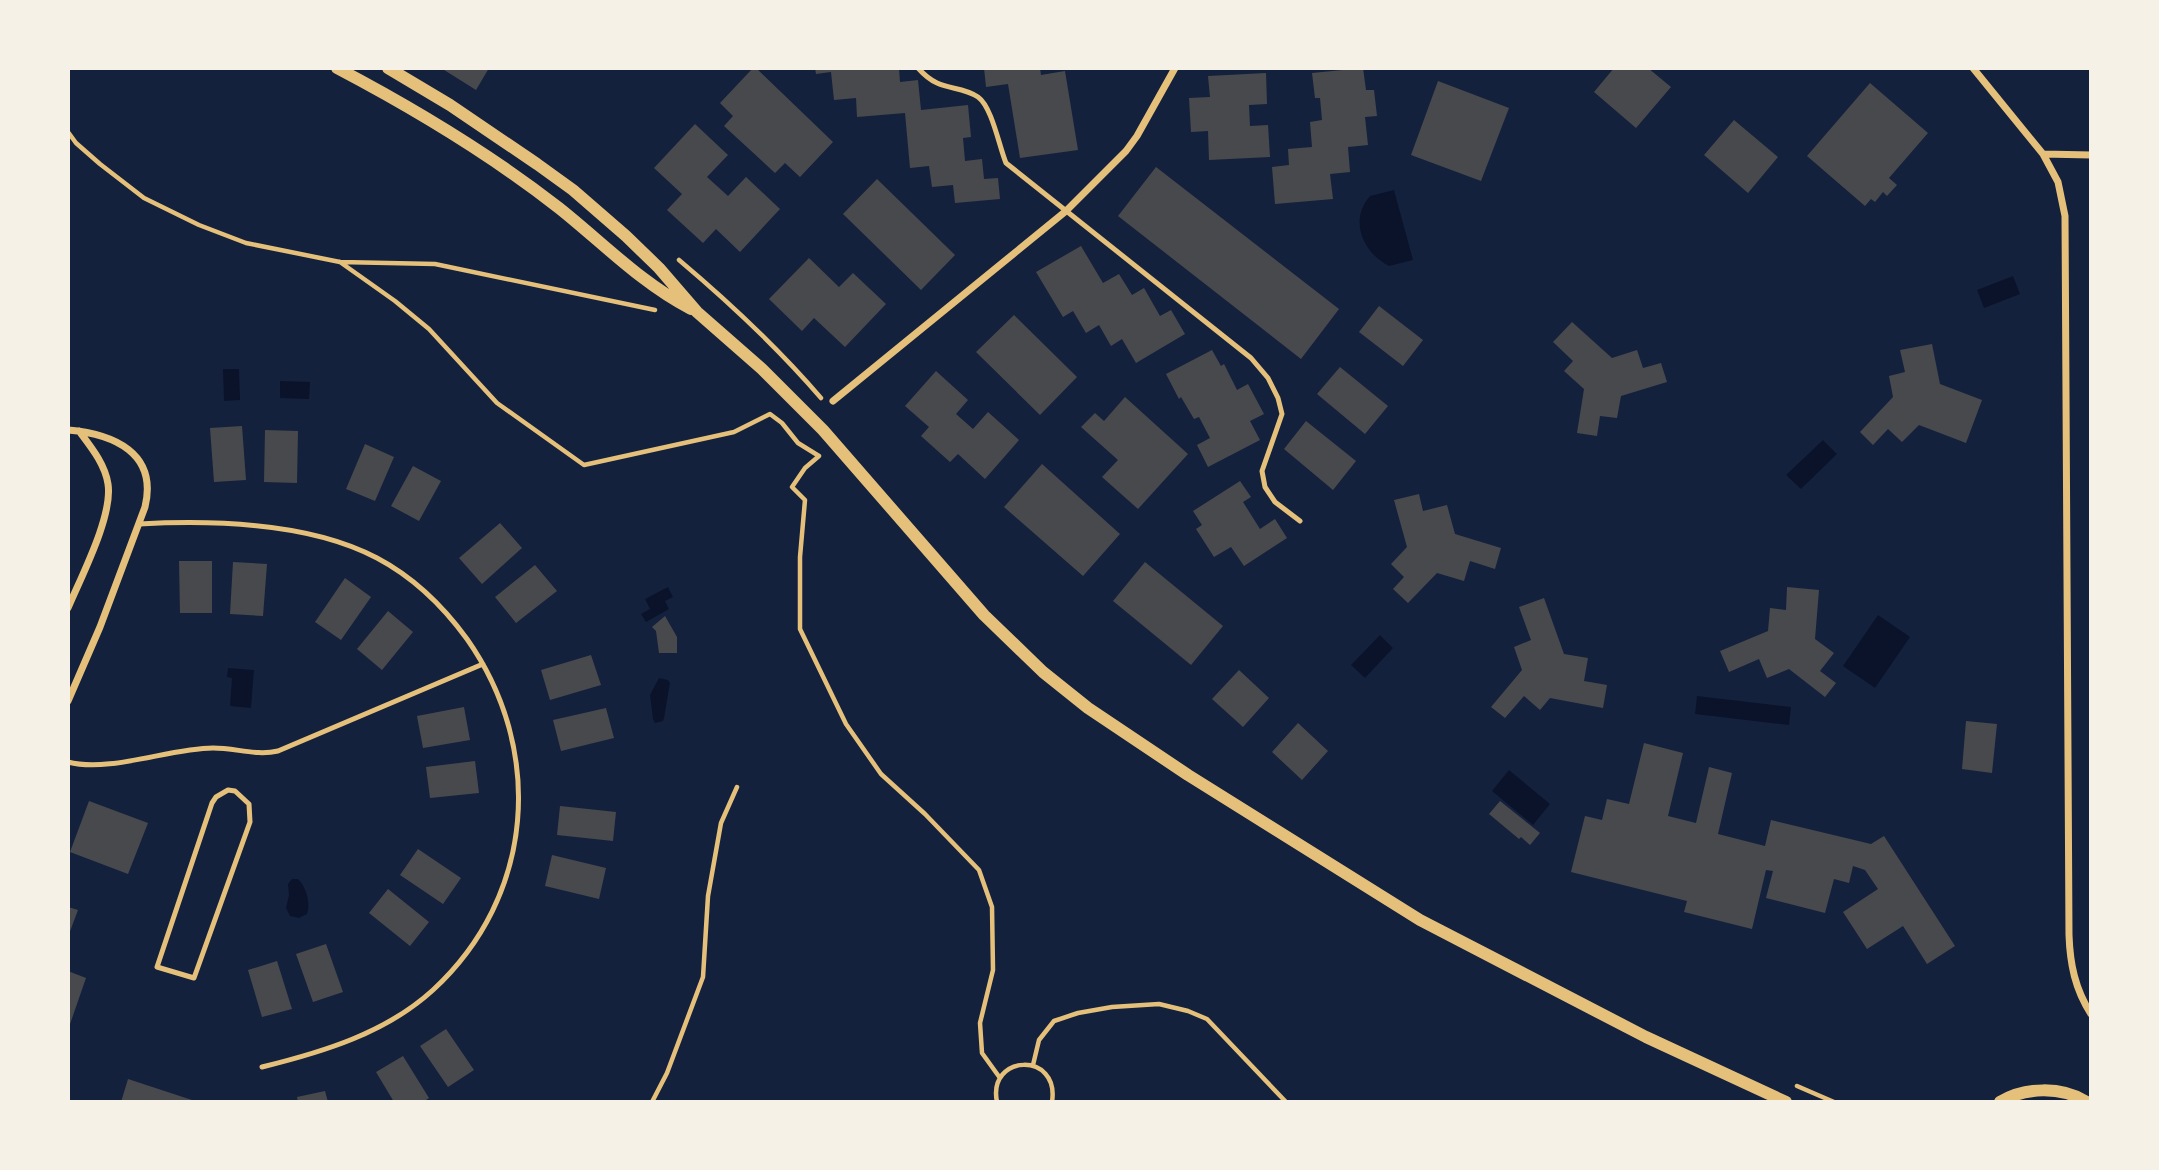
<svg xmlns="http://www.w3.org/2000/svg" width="2159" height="1170" viewBox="0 0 2159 1170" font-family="Ubuntu,sans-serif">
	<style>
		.water { fill: #0b132b }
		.building { fill: #48494c }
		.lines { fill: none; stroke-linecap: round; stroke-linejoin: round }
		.path { stroke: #e5c07b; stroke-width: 4.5 }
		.service { stroke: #e5c07b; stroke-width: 5 }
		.minor { stroke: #e5c07b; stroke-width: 7 }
		.tertiary { stroke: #e5c07b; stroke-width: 12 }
	</style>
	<rect width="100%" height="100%" fill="#14213d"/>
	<path class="water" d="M1394,190L1413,260L1389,266C1362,252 1349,220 1370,196Z
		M2013,276L2020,294L1984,308L1977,290Z
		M223,369H239L240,400L224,401Z
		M280,381L310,382L309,399L280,398Z
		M1823,440L1837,454L1801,489L1786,475Z
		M668,587L673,597L665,601L669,609L646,622L641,614L650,609L645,599Z
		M1878,615L1910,637L1875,688L1843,666Z
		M1380,635L1393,648L1365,678L1351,665Z
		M228,668L254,670L251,708L230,706L232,678L227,677Z
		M659,678L668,680L670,683L664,718L663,721L655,723L653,719L650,695Z
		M1697,696L1791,707L1789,725L1695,714Z
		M1509,770L1550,804L1533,825L1492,791Z
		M292,879H298C306,886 311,904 307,914L299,918L290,916L286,908L289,895L288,884Z"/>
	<path class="building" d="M441,68H489L476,90Z
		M753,68H756L833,142L800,177L785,163L775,173L724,126L733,116L720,103Z
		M815,68H899L900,82L918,80L921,110L968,105L971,137L963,138L965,161L982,159L984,179L998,178L1000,199L955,203L953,185L932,187L929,166L910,168L905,113L857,117L856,98L834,100L831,72L816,74Z
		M984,68H1040L1041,75L1065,71L1078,150L1020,158L1008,84L986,87Z
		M1363,68L1366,90H1374L1377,116L1365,117L1368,145L1348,147L1350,172L1330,174L1333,199L1275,204L1272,167L1289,165L1288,149L1312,147L1310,122L1322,120L1320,98H1315L1312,73Z
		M1614,68H1648L1671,87L1636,128L1594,92Z
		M1266,73L1267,104L1249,105L1250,126L1268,125L1270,157L1209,160L1208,131L1191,132L1189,98L1210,97L1208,76Z
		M1438,81L1509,108L1481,181L1411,155Z
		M1870,83L1928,133L1889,178L1897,185L1887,196L1883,192L1875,202L1871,199L1865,206L1807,156Z
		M1734,120L1778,157L1748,193L1704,155Z
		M695,124L728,155L707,177L728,196L746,177L780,209L740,252L716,229L703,243L667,210L682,194L654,168Z
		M1156,167L1339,309L1301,359L1118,216Z
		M877,179L955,255L921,290L843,214Z
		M1081,246L1103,283L1119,274L1132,295L1144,288L1160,316L1171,310L1185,334L1136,363L1122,339L1111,346L1099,325L1086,333L1073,311L1063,317L1036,272Z
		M809,258L839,287L853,273L886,304L845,347L814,318L802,331L769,299Z
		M1379,306L1423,340L1403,366L1359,332Z
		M1014,315L1077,377L1040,415L976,352Z
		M1572,322L1612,358L1637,350L1643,368L1661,363L1667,382L1621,396L1617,418L1600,416L1597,436L1577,433L1584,389L1564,371L1573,361L1553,342Z
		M1932,344L1940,384L1982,400L1966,443L1919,425L1902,442L1888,429L1873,445L1860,432L1893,397L1889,376L1905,372L1900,350Z
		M1212,350L1221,366L1224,364L1237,390L1248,384L1264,414L1250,421L1260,440L1208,467L1197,445L1210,438L1199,417L1194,419L1181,397L1179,399L1166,374Z
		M1340,367L1388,406L1365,434L1317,394Z
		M936,371L968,400L956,414L973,429L988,412L1019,440L985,479L958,454L950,462L921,436L929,427L905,406Z
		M1125,397L1188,454L1138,509L1102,477L1118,460L1081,427L1095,413L1104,421Z
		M1306,421L1356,461L1333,490L1284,449Z
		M242,426L246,480L214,482L210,428Z
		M265,430L298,431L297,483L264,482Z
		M365,444L394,457L375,501L346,489Z
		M1042,464L1120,534L1083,576L1004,507Z
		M413,466L441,481L419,521L391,506Z
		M1240,481L1251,497L1243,502L1260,529L1275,519L1287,538L1244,566L1231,547L1214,557L1196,529L1202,525L1193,511Z
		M1419,494L1423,511L1447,505L1455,534L1501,548L1495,569L1470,561L1464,581L1437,573L1408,603L1393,589L1404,577L1391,564L1407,547L1394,500Z
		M500,523L522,548L482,584L459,558Z
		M179,561H212V613H180Z
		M233,562L267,564L263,616L230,614Z
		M1145,562L1223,626L1191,665L1113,601Z
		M535,565L557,591L516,623L495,597Z
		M345,578L371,597L341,640L315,622Z
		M1787,587L1819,590L1815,639L1834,653L1820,671L1836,683L1825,697L1789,669L1767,678L1759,659L1729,672L1720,651L1768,631L1770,608L1786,610Z
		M1544,598L1564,654L1588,658L1584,681L1607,685L1603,708L1550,698L1540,710L1524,696L1505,718L1491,707L1522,670L1514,647L1531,640L1519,607Z
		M388,611L413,632L382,670L357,649Z
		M665,616L677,637V653H659L656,631L652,627Z
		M591,655L601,685L550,700L541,670Z
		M1239,670L1269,698L1243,727L1212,699Z
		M464,707L470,740L423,748L417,716Z
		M606,708L614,738L561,751L553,720Z
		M1966,721L1997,724L1992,773L1962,769Z
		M1298,723L1328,751L1302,780L1272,752Z
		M1644,743L1683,753L1668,816L1696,823L1709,767L1732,773L1718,834L1765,846L1771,820L1871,844L1884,836L1955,946L1927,964L1903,926L1867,949L1843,912L1878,889L1865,870L1853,866L1849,883L1834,879L1825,913L1766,898L1773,871L1766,870L1752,929L1684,912L1687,901L1571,872L1585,816L1602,820L1607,799L1629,804Z
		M475,761L479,793L430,798L426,767Z
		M89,801L148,823L128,874L70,852Z
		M1500,801L1540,833L1530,845L1521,837L1519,839L1489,814Z
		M560,806L616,812L613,841L557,835Z
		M418,849L461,878L443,904L400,875Z
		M552,855L606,868L599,899L545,886Z
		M388,889L429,922L410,946L369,913Z
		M68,907L78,910L69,934H68Z
		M326,944L343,992L313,1002L296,954Z
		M277,961L292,1009L262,1017L248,970Z
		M68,971L86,978L69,1027H68Z
		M446,1029L474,1070L448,1087L420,1046Z
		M403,1056L429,1098L423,1102H394L376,1072Z
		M128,1079L195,1101V1102H121Z
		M325,1091L328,1102H298L297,1097Z"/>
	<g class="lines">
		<path class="path" d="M68,132L76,143L100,164L144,198L199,225L246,243L340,262L435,264L655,310
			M679,260C730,303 778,348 821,398
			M340,262L395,301L429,329L497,403L584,465L734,432L770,414L782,423L798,443L819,456L805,468L792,487L805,500L800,557V629L846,724L881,774L925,814L979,870L992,907L993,970L980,1023L982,1053L1000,1078
			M1033,1065L1039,1040L1054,1021L1078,1013L1112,1007L1159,1004L1188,1011L1207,1019L1286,1102
			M1797,1086L1834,1102
			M652,1102L667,1073L703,977L708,896L721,823L737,787
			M997,1102C987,1054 1060,1051 1052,1102"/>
		<path class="service" d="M918,68C941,94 957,83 978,97C992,107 999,146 1006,163L1251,358L1268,378L1278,398L1282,414L1262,471L1265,487L1275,502L1300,521
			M139,524C213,520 311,523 377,558C413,577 443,606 467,639C545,750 535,896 433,990C386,1033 323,1052 262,1067
			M68,762C110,773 170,748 213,748C236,748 256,756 278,751L483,664
			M228,790L235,791L249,804L250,822L194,978L157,967L212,803L216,797Z"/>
		<path class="minor" d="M1973,68L2043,154L2058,182L2065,216L2069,935C2070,964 2075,989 2091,1014
			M2043,154L2091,155
			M833,401L1066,211L1126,151L1137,136L1175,68
			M68,430C114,434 158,453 145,507L100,627L68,701
			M68,608C81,577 113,516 108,484C105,464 91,447 79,431"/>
		<path class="tertiary" d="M337,68C415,109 490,154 559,208C603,243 641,283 691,309
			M388,68L450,105L537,164L573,190L626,236L659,268L697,312L762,369L823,430L984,615L1043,672L1088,708L1188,775L1420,920L1646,1037L1786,1102
			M2000,1102C2025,1087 2061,1086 2087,1102"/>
	</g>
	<rect width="2159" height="1170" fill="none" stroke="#f6f1e7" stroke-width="140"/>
</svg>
